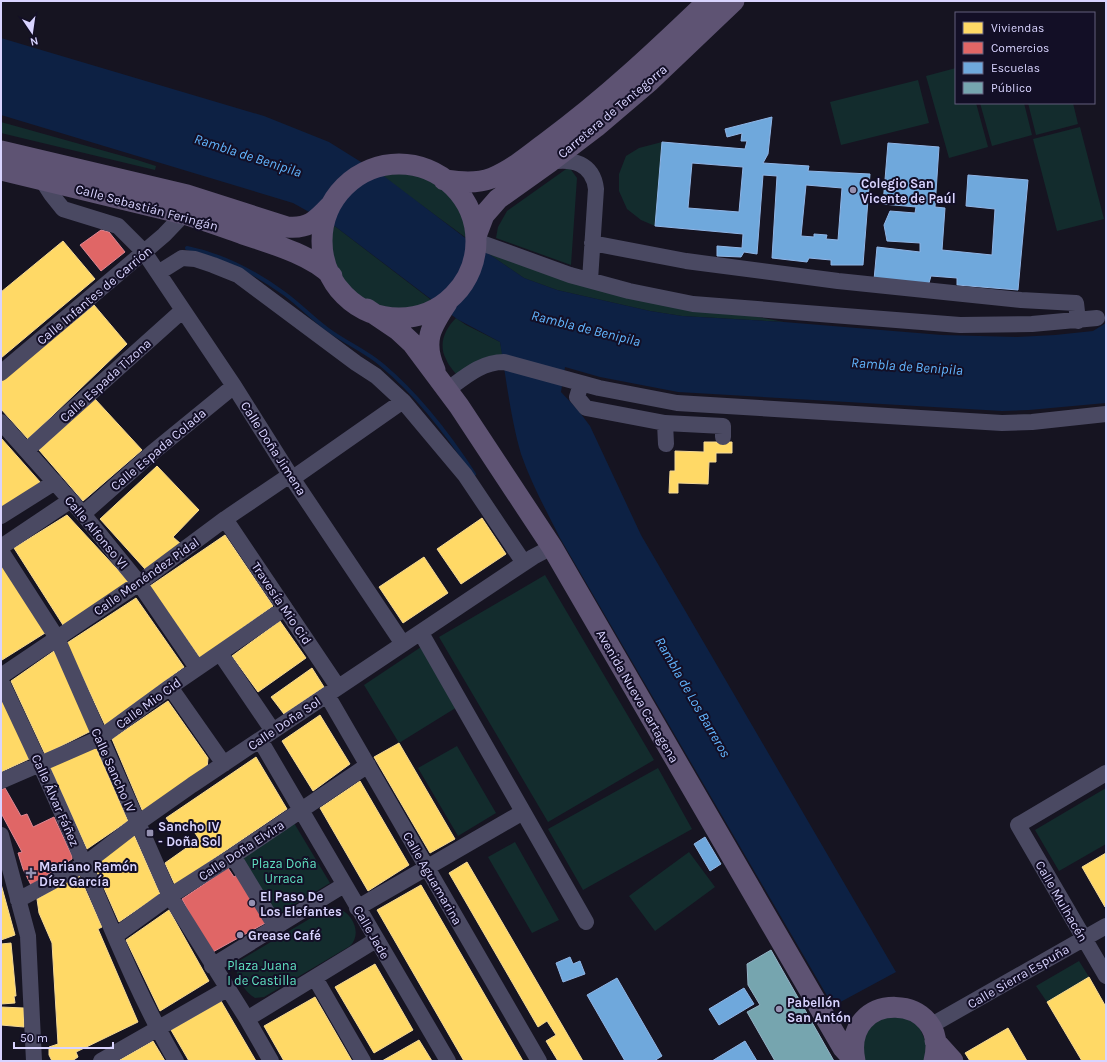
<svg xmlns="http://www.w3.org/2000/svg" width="1107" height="1062" viewBox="0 0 1107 1062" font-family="Karla,sans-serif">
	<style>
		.green { fill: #132c2d }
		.water { fill: #0d2144 }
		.homes { fill: #ffd966; stroke: #f4d894 }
		.shops { fill: #e06666; stroke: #de8794 }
		.schools { fill: #6fa8dc; stroke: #8fb5e6; fill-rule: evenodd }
		.public { fill: #76a5af; stroke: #94b3c7 }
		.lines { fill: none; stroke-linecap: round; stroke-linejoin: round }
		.stream { stroke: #0d2144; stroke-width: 4 }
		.minor { stroke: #4a4962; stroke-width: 16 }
		.major { stroke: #5e5373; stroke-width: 21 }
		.poi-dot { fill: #9591b1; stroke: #130f26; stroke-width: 1.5 }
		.labels { text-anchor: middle; stroke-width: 4; stroke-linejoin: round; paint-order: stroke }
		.street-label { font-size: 13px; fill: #d9d4ff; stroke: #130f26 }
		.poi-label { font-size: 13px; font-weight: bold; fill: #d9d4ff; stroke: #130f26; text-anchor: start }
		.park-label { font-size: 13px; fill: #5fe0c0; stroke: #130f26 }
		.water-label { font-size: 14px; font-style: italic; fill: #62b6ff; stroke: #130f26 }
	</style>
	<rect width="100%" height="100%" fill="#161421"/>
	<path class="green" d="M956,68V103H976L988,147L949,158L926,76Z
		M918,80L929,123L841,145L830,102Z
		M980,103H1024L1032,135L992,146Z
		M1028,103H1073L1078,124L1036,135Z
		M1,122L137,160L156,166L155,170L1,133Z
		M1080,127L1104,219L1057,231L1033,139Z
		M662,142L655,226L641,220L627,209L619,191V174L626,156L639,148Z
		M391,165C400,164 410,164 419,167C441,173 467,194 472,218C474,227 475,236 476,245L372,169Z
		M569,167L577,178L571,265L496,238L498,227L507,211Z
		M325,221L336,227L439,306C425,314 409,319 392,317C387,316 382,314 378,312C372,310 365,308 360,306C353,302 347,295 342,289C325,270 318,246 325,221Z
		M491,247L693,304L784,322L682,316L650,311L557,290L524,278L490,255Z
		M456,318L466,325L500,342L504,362L461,380C456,373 449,367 446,359C438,344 445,329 456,318Z
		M545,575L654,760L548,822L439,637Z
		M427,643L462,704L399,743L364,685Z
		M457,746L496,813L458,836L418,768Z
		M658,768L692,829L583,890L548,829Z
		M1106,788V844L1059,871L1035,830Z
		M294,823L330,883L274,917L240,859Z
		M515,842L559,920L532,933L488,857Z
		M689,852L715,887L655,931L629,896Z
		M333,907C350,909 364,932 350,946L264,997L255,998C245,992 239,981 236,970L239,961L326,909Z
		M1079,961L1089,977L1047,1002L1036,986Z
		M912,1010L934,1061H855L859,1026Z"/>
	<path class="water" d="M1,38L264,116L329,142L385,177L464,237L524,278L557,290L650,311L682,316L784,322L942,335L1017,337L1055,335L1093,331L1106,323V403L1029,410L1002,411L678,392L600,377L565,367L561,392L578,410L590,426L641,535L896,972L833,1006L560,538C546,510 531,483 521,454C511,420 506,378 500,342L457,319L336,227L293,203L1,115Z"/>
	<path class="homes" d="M63,241L95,279L1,358V292Z
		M94,305L127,344L28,439L1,409V382Z
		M95,399L142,450L83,501L39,450Z
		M1,438L41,483L1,509Z
		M704,442H732V453H716V462H709L708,484L678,483V493H669L670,471H675V451L704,452Z
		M157,466L199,510L173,537L181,544L145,569L100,519Z
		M67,515L129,582L63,625L14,548Z
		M482,518L506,554L461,584L437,549Z
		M225,535L273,606L200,658L150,586Z
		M424,557L448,593L403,623L379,587Z
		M1,564L45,633L2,660L1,658Z
		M136,598L184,667L105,725L67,643Z
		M280,621L306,658L258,692L232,656Z
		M54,651L91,731L45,754L11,681Z
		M312,668L324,687L284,714L271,697Z
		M1,693L29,759L1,772Z
		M168,701L208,758L207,769L143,812L112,739Z
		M320,715L350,764L313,791L282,741Z
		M399,743L455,839L430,853L374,757Z
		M95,745L128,821L87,849L50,767Z
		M256,757L287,809L175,885L165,863L199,839L189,824L176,832L166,818Z
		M360,781L409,865L368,891L320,808Z
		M134,835L160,894L119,922L93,863Z
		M1106,853V907H1105L1082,867Z
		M467,862L583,1061H558L546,1041L556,1035L547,1021L538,1027L449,873Z
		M79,875L102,927L98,929L138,1022L76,1052L78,1057L72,1061H52L49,1055V1047L58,1044L52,943L39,913L37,899Z
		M1,884L15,935L1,940Z
		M421,885L523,1061H464L377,910Z
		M169,910L209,981L160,1011L126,940Z
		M11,943L16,996H14L15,1003L1,1004V944Z
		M375,964L413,1030L374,1053L335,987Z
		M1089,977L1106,1007V1061H1082L1047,1002Z
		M315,997L352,1061H284L264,1026Z
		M221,1001L256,1061H189L171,1030Z
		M1,1007L24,1008V1027L1,1025Z
		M1008,1028L1027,1061H970L965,1053Z
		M419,1040L432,1061H382Z
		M153,1041L165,1061H118Z"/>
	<path class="shops" d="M101,230L109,232L125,252L101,271L80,245Z
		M5,788L21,816L27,814L33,827L54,817L72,856V859L31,885L23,869L18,853L22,852L1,813V790Z
		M228,868L234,877L240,873L269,921L211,953L182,899Z"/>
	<path class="schools" d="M772,117L768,154L763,163L809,166L808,171L870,174L863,265H831V260L809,258L807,262L772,258L777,176L763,175L757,254L744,252L741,257L717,256V246L742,248L743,234L655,226L662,142L745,149L747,141H741L742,133L727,137L725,129ZM692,163L743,167L739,212L688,208ZM806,185L842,188L838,240L826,239L827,235L814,234V237L801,236Z
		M888,143L939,147L935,207L945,208L942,250L992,255L995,209L966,206L968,175L1028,180L1018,290L957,285V278L931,276L929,283L874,280L877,247L920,252V243L887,241L884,225L890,211L915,213L916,207L883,204Z
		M705,837L721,864L710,871L694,844Z
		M570,957L573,964L580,961L585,974L563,982L556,963Z
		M617,978L662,1056L654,1061H625L587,995Z
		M744,988L754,1004L719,1025L709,1009Z
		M745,1041L757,1061H712Z"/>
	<path class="public" d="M771,950L834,1061H775L747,1012L760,1005L748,985L747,964Z"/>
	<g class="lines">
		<path class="stream" d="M187,248C223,255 256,273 285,294C300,305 312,318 327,329C344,342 366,351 382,365C419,396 448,434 474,474"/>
		<path class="minor" d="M550,162C572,158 593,163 596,189L590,280
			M42,180L51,194L63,209L118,226L144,252L234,386L290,475L403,644
			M476,241L570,275L629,291L693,304L960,325L1032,324L1097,318
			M592,243L686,261L838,281L1021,300L1076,303L1078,321
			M158,273L182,258L195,259L213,265L238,275L356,363L376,376L403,401L465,475L524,563
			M1,373L144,252L164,235L184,214
			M581,384L577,397L586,408L665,423L723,426V437
			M447,390C465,377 481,362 504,362L599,388L677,403L1002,423L1032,422L1106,414
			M1,422L83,514L139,583L197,668
			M665,423L666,444
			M27,450L183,310
			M293,478L403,401
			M83,514L152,453L234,386
			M1,516L55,482
			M225,519L338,687
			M1,547L71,500
			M1,551L57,638L170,896L247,1019L271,1061
			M421,633L586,922
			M220,653L273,731
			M1,676L139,583L225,519L290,475
			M1,681C30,742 59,804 85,866C113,932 140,999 176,1061
			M170,687L224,764
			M327,695L539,1061
			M260,740L448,1061
			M1106,773L1018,825L1106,976
			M1,781L100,738L170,687L285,608
			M1,835L28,936L34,1061
			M233,856L276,927
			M18,900L85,864L138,823L192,785L533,557L552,547
			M357,908L523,812
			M115,936L170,896L233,856L368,765
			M212,966L344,885
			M315,978L363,1061
			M247,1019L376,940
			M930,1026L1106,926
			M101,1061L227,989"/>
		<path class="major" d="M1,151L187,195L287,227C308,229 316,221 330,206
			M322 241a77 77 0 1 1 154 0a77 77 0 1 1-154 0Z
			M1,170L184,214C204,220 223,227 243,234C270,243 312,255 332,276
			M444,180C460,182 476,184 492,178C512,170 531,154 548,141C605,99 657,50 708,1
			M476,236L484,215L498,199L550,162L596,127L650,81L734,1
			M367,309L398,330L412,343L459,406L552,547L843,1048L855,1061
			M435,370C422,341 431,327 447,303
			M935,1041L953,1061
			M855,1061C840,987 952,992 934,1061"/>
	</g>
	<g class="poi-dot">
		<circle cx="853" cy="190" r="4"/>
		<rect x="146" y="829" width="8" height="8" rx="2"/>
		<path d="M29 867h4v4h4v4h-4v4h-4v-4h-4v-4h4z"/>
		<circle cx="252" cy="903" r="4"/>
		<circle cx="240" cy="935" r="4"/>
		<circle cx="779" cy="1009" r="4"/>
	</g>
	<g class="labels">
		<g class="street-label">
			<text transform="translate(612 111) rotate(-40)" y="5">Carretera de Tentegorra</text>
			<text transform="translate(147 207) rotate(15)" y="5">Calle Sebastián Feringán</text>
			<text transform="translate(94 295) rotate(-40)" y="5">Calle Infantes de Carrión</text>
			<text transform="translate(105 380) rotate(-42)" y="5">Calle Espada Tizona</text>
			<text transform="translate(274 448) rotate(57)" y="5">Calle Doña Jimena</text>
			<text transform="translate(158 449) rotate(-40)" y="5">Calle Espada Colada</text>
			<text transform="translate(97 532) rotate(50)" y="5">Calle Alfonso VI</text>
			<text transform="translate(146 576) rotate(-35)" y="5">Calle Menéndez Pidal</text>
			<text transform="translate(282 603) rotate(56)" y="5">Travesía Mio Cid</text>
			<text transform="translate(638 696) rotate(60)" y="5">Avenida Nueva Cartagena</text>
			<text transform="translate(148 703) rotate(-36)" y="5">Calle Mio Cid</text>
			<text transform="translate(284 723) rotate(-34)" y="5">Calle Doña Sol</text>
			<text transform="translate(114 770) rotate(66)" y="5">Calle Sancho IV</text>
			<text transform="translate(56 800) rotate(66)" y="5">Calle Álvar Fáñez</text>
			<text transform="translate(241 850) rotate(-33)" y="5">Calle Doña Elvira</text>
			<text transform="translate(433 878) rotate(60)" y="5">Calle Aguamarina</text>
			<text transform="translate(1062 901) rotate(60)" y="5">Calle Mulhacén</text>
			<text transform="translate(372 932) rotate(60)" y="5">Calle Jade</text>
			<text transform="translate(1018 976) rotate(-30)" y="5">Calle Sierra Espuña</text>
		</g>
		<g class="poi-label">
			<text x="861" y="188">Colegio San<tspan x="861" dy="15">Vicente de Paúl</tspan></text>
			<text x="158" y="831">Sancho IV<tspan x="158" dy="15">- Doña Sol</tspan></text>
			<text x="39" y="871">Mariano Ramón<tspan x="39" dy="15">Díez García</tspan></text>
			<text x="260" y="901">El Paso De<tspan x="260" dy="15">Los Elefantes</tspan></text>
			<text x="248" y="940">Grease Café</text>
			<text x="787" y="1007">Pabellón<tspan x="787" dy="15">San Antón</tspan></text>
		</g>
		<g class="park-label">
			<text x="284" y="868">Plaza Doña<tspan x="284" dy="15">Urraca</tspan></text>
			<text x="262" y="970">Plaza Juana<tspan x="262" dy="15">I de Castilla</tspan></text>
		</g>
		<g class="water-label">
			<text transform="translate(248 155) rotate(18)" y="5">Rambla de Benipila</text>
			<text transform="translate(586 328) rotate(14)" y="5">Rambla de Benipila</text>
			<text transform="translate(907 366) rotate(4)" y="5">Rambla de Benipila</text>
			<text transform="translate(693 697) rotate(60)" y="5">Rambla de Los Barreros</text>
		</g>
	</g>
	<rect width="1107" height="1062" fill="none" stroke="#d9d4ff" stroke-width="4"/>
	<rect x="955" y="12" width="140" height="92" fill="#130f26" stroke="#625e7d"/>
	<rect x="963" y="22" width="20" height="12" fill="#ffd966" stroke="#625e7d"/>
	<text x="991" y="32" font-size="12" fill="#d9d4ff">Viviendas</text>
	<rect x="963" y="42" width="20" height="12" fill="#e06666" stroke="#625e7d"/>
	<text x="991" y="52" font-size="12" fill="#d9d4ff">Comercios</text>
	<rect x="963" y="62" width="20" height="12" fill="#6fa8dc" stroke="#625e7d"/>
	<text x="991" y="72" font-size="12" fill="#d9d4ff">Escuelas</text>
	<rect x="963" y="82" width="20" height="12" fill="#76a5af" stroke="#625e7d"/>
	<text x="991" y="92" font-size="12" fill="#d9d4ff">Público</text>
	<g transform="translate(32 32) rotate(167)" stroke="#130f26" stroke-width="3" paint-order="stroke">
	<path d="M0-3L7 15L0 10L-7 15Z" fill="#d9d4ff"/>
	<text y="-6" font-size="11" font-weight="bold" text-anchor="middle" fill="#d9d4ff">N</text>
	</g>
	<path d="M14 1042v6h99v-6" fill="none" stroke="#d9d4ff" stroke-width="2"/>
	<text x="20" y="1042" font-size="12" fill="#d9d4ff" stroke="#130f26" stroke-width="3" paint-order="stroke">50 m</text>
</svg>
